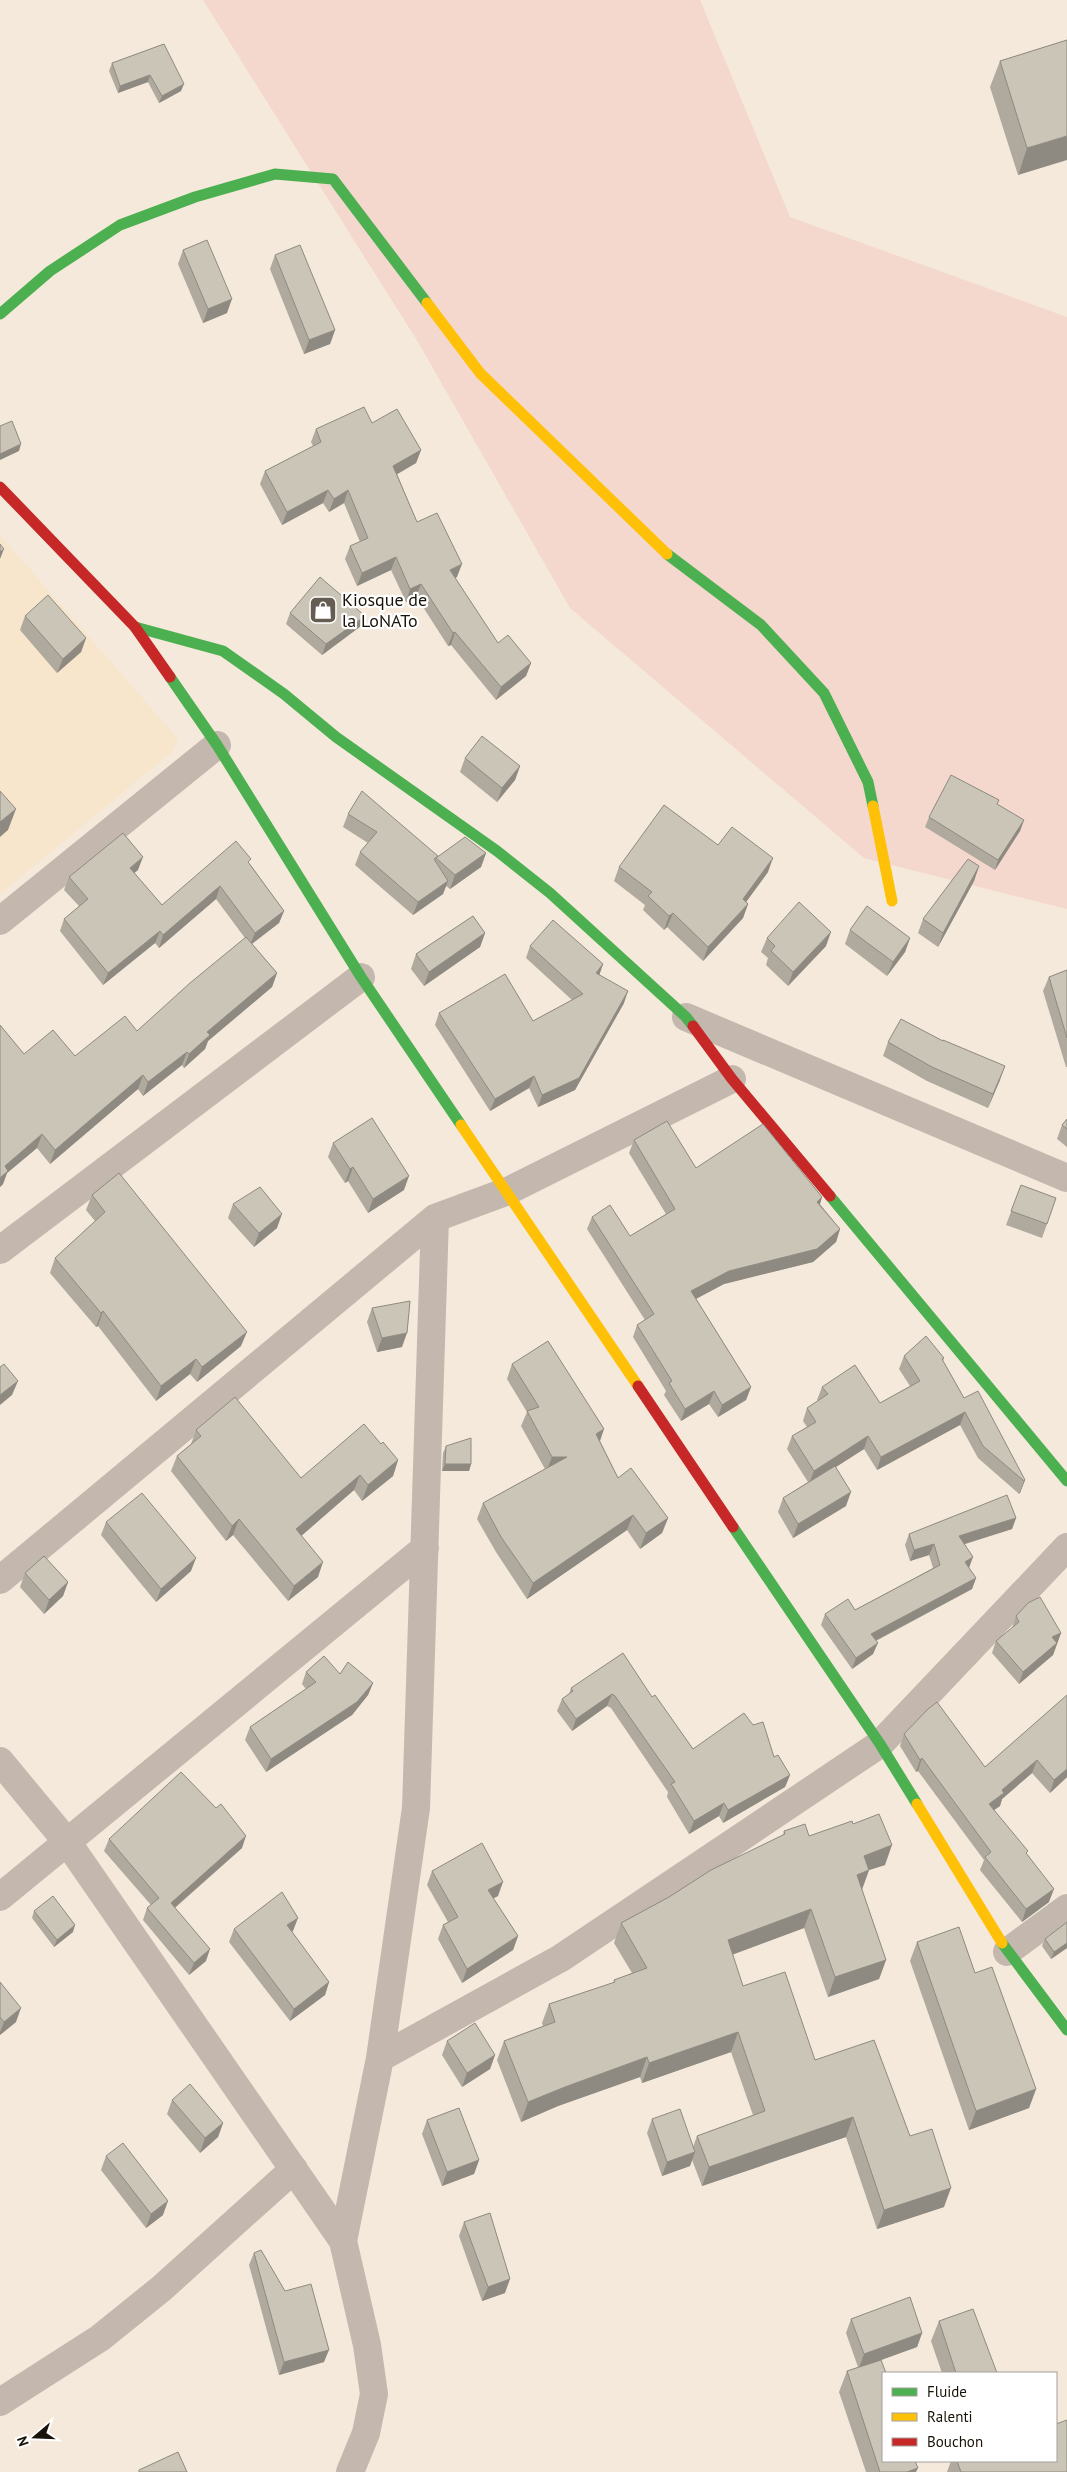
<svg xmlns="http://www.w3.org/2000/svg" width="1067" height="2472" viewBox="0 0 1067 2472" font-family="'PT Sans',sans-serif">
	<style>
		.built { fill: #f8e6cc }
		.green { fill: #f4d7cd }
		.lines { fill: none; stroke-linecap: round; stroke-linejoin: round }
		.street { stroke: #c4b7ae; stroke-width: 28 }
		.fast { stroke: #4caf50; stroke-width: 11 }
		.slow { stroke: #ffc107; stroke-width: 11 }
		.jam { stroke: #c62828; stroke-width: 11 }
		.wall { fill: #afa99e }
		.shaded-wall { fill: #8e8a81 }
		.building { fill: #cbc5b8; stroke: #8e8a81 }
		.labels { text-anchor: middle; stroke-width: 4.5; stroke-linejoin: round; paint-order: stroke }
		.poi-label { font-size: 18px; fill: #191208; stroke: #fff; text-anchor: start }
	</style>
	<rect width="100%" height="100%" fill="#f4e9da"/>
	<path class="built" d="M0,535L178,739L173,751L0,894Z"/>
	<path class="green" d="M203,0H700L790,217L1067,317V909L864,858L570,608L418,342Z"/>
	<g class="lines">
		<path class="street" d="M0,921L217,745
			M686,1017L1067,1178
			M0,1250L361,977
			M0,1580L435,1218L508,1191L732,1079
			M0,1761L68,1843L343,2241
			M0,1897L425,1548
			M1007,1952L1067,1908
			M380,2058L561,1958L880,1744L1067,1547
			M0,2402L100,2338L162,2288L294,2169
			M350,2472L366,2433L374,2394L367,2345L343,2241L380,2058L416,1808L435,1218"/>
		<path class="fast" d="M0,314L50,271L120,225L195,197L275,174L333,179L427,303
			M667,554L761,625L824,693L868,782L873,806
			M135,627L223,651L284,694L336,737L497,851L550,893L686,1017L693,1026
			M170,677L217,745L361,977L461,1125
			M830,1196L1067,1481
			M733,1527L880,1744L917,1804
			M1002,1943L1067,2030"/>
		<path class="slow" d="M427,303L480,373L667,554
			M873,806L892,901
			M461,1125L638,1386
			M917,1804L1002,1943"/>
		<path class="jam" d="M0,487L135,627L170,677
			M693,1026L732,1079L830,1196
			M638,1386L733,1527"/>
	</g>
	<path class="wall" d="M1067,40L1018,175L990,87L1000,61Z
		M164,44L181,91L159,103L148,82L118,93L109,71L112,63Z
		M183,250L227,313L203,323L178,264Z
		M275,255L335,330L330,344L304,354L270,269Z
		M372,423L421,450L416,463L397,474L417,522L457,577L455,578L498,643L531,663L526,676L496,700L451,645L448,646L416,596L406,602L391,570L357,586L345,559L350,546L360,542L344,503L329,512L323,503L282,525L260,484L265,471L313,446L311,442L316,429Z
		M290,613L361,626L322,655L286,624Z
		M25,616L86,638L81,652L57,673L20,630Z
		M465,758L520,766L515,780L497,802L460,772Z
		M997,805L1024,820L1020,831L995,870L925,827L929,817Z
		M348,814L438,856L437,857L486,853L481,867L450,889L446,886L443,894L413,915L355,865L360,852L368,843L343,827Z
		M718,845L768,872L746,902L748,904L743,918L703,961L667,927L664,930L643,910L645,905L614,881L619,867Z
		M250,864L284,911L279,923L252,944L277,973L272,987L208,1041L205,1049L184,1068L182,1065L143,1096L138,1089L50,1164L37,1148L7,1173L3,1184L0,1187V1025L24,1054L75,1056L137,1031L245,938L216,899L159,948L155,943L103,985L60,931L64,919L79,906L64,890L69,877L138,870L134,873L162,905Z
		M979,866L974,881L938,947L918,933L923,919Z
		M850,930L910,938L905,952L887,976L845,944Z
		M485,933L480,947L424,986L411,969L416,954Z
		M767,938L826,946L788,986L766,965L768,958L761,952Z
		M530,946L603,964L599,975L624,1003L575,1090L538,1107L529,1088L490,1111L435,1025L439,1013L533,1021L572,1000L526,958Z
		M1067,970V1067H1066L1043,991L1049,977Z
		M888,1042L1000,1080L988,1108L927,1081L883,1056Z
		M1067,1119V1147L1057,1139L1062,1125Z
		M634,1140L696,1168L822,1197L820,1204L840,1229L836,1242L813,1262L724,1284L696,1299L751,1387L746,1400L718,1417L709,1404L681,1421L664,1395L666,1391L633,1337L637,1325L645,1320L587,1229L592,1217L630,1236L666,1214L629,1153Z
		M333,1143L404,1190L368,1213L348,1181L345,1183L328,1157Z
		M1021,1185L1047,1224L1042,1238L1006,1225Z
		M92,1195L241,1346L197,1382L190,1374L156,1401L98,1326L96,1327L50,1273L55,1258L95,1221L86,1210Z
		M233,1204L277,1228L254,1247L228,1218Z
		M372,1308L402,1347L377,1352L367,1322Z
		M904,1356L944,1358L943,1361L964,1398L1025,1480L1020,1493L1019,1494L978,1458L960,1425L877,1470L864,1449L836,1467L846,1506L793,1538L778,1512L783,1498L808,1482L787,1449L792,1436L807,1427L803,1421L807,1408L818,1401L817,1400L822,1387L880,1403L910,1386L899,1369Z
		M512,1364L600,1441L618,1478L668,1518L662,1533L640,1549L627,1530L527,1599L496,1552L477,1519L483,1503L545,1469L521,1426L527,1412L507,1379Z
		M196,1430L301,1478L381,1444L398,1460L393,1476L362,1501L354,1490L301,1535L318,1577L288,1601L233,1535L226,1541L171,1471L177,1456L191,1444Z
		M446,1446L471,1464L469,1471H442L443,1453Z
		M1016,1518L1012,1529L965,1544L969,1568L976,1578L972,1589L876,1641L873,1654L852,1669L821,1625L825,1614L855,1610L933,1568L929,1555L910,1561L905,1545L909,1534Z
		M106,1522L191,1571L156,1602L101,1535Z
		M25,1573L68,1582L63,1596L44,1614L20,1587Z
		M1016,1616L1061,1633L1053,1655L1019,1684L992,1653L996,1641L1012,1628Z
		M306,1672L340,1674L373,1683L368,1695L352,1715L266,1772L245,1740L250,1727L306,1689L302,1684Z
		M571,1688L652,1697L693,1749L774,1757L790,1775L785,1787L723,1823L719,1816L689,1834L667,1797L668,1792L611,1708L607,1706L572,1731L557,1711L562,1699L569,1694Z
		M1067,1695V1777L1050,1793L1032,1773L1002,1799L1000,1806L994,1810L1027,1854L1049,1902L1022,1922L980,1870L984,1860L918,1771L916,1772L900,1746L904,1734L985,1767Z
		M853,1824L885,1865L869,1870L862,1890L886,1960L879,1979L828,1997L804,1928L732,1955L743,1986L815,2060L910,2136L944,2207L877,2229L846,2137L702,2186L692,2160L690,2166L662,2176L647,2133L652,2119L693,2147L697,2136L753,2115L731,2052L642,2083L640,2077L558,2106L521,2122L497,2060L504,2041L543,2026L542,2023L549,2004L613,1983L614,1980L632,1973L614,1943L621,1923L783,1835L784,1831L809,1836Z
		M109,1839L242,1848L175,1908L206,1961L189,1975L143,1920L147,1908L151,1905L104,1851Z
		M432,1871L498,1896L493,1898L518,1936L513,1950L462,1983L438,1939L443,1925L448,1922L427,1885Z
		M34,1911L73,1932L54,1947L32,1918Z
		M1067,1922V1948L1051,1959L1042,1946L1045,1939Z
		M234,1929L293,1931L291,1932L329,1982L325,1995L290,2021L229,1942Z
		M917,1942L975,1973L1036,2089L1029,2108L969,2130L910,1961Z
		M0,1982L16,2022L0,2035Z
		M447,2041L495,2055L490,2069L462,2087L442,2055Z
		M172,2100L223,2123L218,2137L200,2153L167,2114Z
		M427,2120L479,2160L474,2174L442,2186L422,2134Z
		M106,2156L163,2215L146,2228L101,2170Z
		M464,2222L505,2293L482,2301L459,2236Z
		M254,2253L324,2362L279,2375L249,2265Z
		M851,2319L922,2333L917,2347L881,2360L916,2472H866L839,2392L847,2371L858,2367L846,2333Z
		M939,2321L997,2373H942L931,2341Z
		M951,2461H1056L1067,2472H947Z"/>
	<path class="shaded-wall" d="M150,75L148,82L118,93L120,86Z
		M184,84L181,91L159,103L162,96Z
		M1067,136V160L1018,175L1027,148Z
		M232,299L227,313L203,323L208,309Z
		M335,330L330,344L304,354L309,340Z
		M21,444L19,451L0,460V454Z
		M421,450L416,463L389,479L393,466Z
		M328,490L323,503L282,525L287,512Z
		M348,490L344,503L329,512L334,499Z
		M4,549L0,559V552Z
		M396,557L391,570L357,586L362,573Z
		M462,564L457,577L445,583L450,570Z
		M421,584L416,596L406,602L410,589Z
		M365,616L361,626L322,655L326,644Z
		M455,632L451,645L448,646L453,633Z
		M86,638L81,652L57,673L63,659Z
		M531,663L526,676L496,700L501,687Z
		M520,766L515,780L497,802L502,788Z
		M16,809L8,830L0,837V822Z
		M1024,820L1020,831L995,870L998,860Z
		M486,853L481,867L450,889L455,875Z
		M143,857L138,870L126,880L130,868Z
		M773,858L768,872L738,913L743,899Z
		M979,866L974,881L938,947L943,933Z
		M448,881L443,894L413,915L418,902Z
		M220,886L216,899L159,948L163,935Z
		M748,904L743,918L703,961L708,947Z
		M284,911L279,923L250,945L255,933Z
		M673,913L667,927L664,930L669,916Z
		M160,931L155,943L103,985L108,973Z
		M831,932L826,946L788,986L793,972Z
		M485,933L480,947L424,986L429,972Z
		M910,938L905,952L887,976L893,962Z
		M603,964L599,976L596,973Z
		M277,973L272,987L208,1041L205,1049L184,1068L189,1054L207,1032Z
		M628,991L624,1003L575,1090L538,1107L542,1095Z
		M187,1052L182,1065L143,1096L148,1082Z
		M1005,1066L1000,1080L988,1108L993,1094Z
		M143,1075L138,1089L50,1164L55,1150Z
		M534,1076L529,1088L490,1111L495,1099Z
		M42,1134L37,1148L7,1173L3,1184L0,1187V1178L5,1166Z
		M353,1167L348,1181L345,1183L350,1169Z
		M409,1176L404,1190L368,1213L373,1199Z
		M822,1197L818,1210L817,1202Z
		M282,1214L277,1228L254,1247L259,1233Z
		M840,1229L836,1242L813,1262L724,1284L686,1304L691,1291L729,1271Z
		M103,1311L98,1326L96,1327L101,1313Z
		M247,1332L241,1346L197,1382L202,1367Z
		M407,1333L402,1347L377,1352L382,1338Z
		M196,1359L190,1374L156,1401L161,1386Z
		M18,1381L12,1395L0,1405V1395Z
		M751,1387L746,1400L718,1417L722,1405Z
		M714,1391L709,1404L681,1421L685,1409Z
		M965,1412L960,1425L877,1470L881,1457Z
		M604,1429L599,1444L596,1434Z
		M868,1436L864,1449L809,1484L814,1471Z
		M552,1457H567L546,1472Z
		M398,1460L393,1476L362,1501L368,1485Z
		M445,1464H471L469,1471H442Z
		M360,1475L354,1490L291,1545L296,1529Z
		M1025,1480L1020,1493L1019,1494L1024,1481Z
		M851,1492L846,1506L793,1538L798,1524Z
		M633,1515L627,1530L527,1599L533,1583Z
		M668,1518L662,1533L640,1549L646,1533Z
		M1016,1518L1012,1529L955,1547L959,1536Z
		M239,1519L233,1535L226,1541L232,1526Z
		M934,1544L929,1555L910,1561L914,1550Z
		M973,1557L969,1568L965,1562Z
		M196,1558L191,1571L156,1602L161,1589Z
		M323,1562L318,1577L288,1601L294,1586Z
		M976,1578L972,1589L867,1645L871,1634Z
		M68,1582L63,1596L44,1614L49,1600Z
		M1061,1633L1053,1655L1019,1684L1023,1672L1052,1637Z
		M878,1643L873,1654L852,1669L856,1658Z
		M373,1683L368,1695L352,1715L266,1772L271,1759Z
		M612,1694L607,1706L572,1731L576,1719Z
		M922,1758L918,1771L916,1772L920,1760Z
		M1037,1760L1032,1773L1002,1799L1000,1806L984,1817L989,1804L1002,1790Z
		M1067,1769V1777L1050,1793L1054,1780Z
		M790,1775L785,1787L723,1823L728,1810Z
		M724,1803L719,1816L689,1834L694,1821Z
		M246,1836L242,1848L166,1915L171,1903Z
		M892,1845L885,1865L869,1870L862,1889L850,1894L864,1856Z
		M503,1882L498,1896L483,1904L488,1890Z
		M1054,1889L1049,1902L1022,1922L1026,1909Z
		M811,1909L804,1928L720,1959L728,1940Z
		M298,1918L293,1931L282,1937L287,1925Z
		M75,1925L73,1932L54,1947L57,1940Z
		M518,1936L513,1950L462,1983L467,1969Z
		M1067,1943V1948L1051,1959L1054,1952Z
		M210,1949L206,1961L189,1975L194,1963Z
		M886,1960L879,1979L828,1997L835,1977Z
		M329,1982L325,1995L290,2021L294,2009Z
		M21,2008L16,2022L0,2035V2032L4,2022Z
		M738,2032L731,2052L642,2083L649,2063Z
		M495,2055L490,2069L462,2087L467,2073Z
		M647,2057L640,2077L558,2106L521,2122L528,2102L565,2087Z
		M1036,2089L1029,2108L969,2130L976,2111Z
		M853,2117L846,2137L702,2186L709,2167Z
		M223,2123L218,2137L200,2153L205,2138Z
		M695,2152L690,2166L662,2176L667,2162Z
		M479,2160L474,2174L442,2186L447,2172Z
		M951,2188L944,2207L877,2229L884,2210Z
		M168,2201L163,2215L146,2228L151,2214Z
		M510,2279L505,2293L482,2301L488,2287Z
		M922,2333L917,2347L859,2368L864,2354Z
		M329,2350L324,2362L279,2375L284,2362Z
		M918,2468L916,2472H907Z"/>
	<path class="building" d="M1067,40V136L1027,148L1000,61Z
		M164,44L184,84L162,96L150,75L120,86L112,63Z
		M207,240L232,299L208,309L183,250Z
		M300,245L335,330L309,340L275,255Z
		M364,407L372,423L397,409L421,450L393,466L417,522L437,513L462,564L450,570L498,643L508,635L531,663L501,687L455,632L453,633L421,584L410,589L396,557L362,573L350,546L368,538L348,490L334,499L328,490L287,512L265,471L321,442L316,429Z
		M12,421L21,444L0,454V426Z
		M0,544L4,549L0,552Z
		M320,577L365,616L326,644L290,613Z
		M48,595L86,638L63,659L25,616Z
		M482,736L520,766L502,788L465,758Z
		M951,775L999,800L997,804L1024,820L998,860L929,817Z
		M0,791L16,809L0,822Z
		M362,791L438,856L434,859L448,881L418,902L360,852L377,832L348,814Z
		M664,805L718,845L732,827L773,858L743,899L748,904L708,947L673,913L669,916L648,896L652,892L619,867Z
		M123,833L143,857L130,868L162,905L236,841L251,859L248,862L284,911L255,933L220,886L163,935L160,931L108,973L64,919L88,899L69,877Z
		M465,837L486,853L455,875L436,858Z
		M968,859L979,866L943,933L923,919Z
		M799,902L831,932L793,972L771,951L775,946L767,938Z
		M867,906L910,938L893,962L850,930Z
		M473,916L485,933L429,972L416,954Z
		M553,920L603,964L596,973L628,991L579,1078L542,1095L534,1076L495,1099L439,1013L505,974L533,1021L583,994L530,946Z
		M246,937L277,973L207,1032L210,1035L189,1054L187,1052L148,1082L143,1075L55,1150L42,1134L5,1166L8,1171L0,1178V1025L24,1054L53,1030L75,1056L125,1016L137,1031L190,983Z
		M1067,970V1038L1049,977Z
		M901,1019L943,1041V1040L1005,1066L993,1094L932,1067L888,1042Z
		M372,1118L409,1176L373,1199L353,1167L350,1169L333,1143Z
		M1067,1119V1129L1062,1125Z
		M667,1121L696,1168L763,1124L822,1197L817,1202L840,1229L817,1249L729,1271L691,1291L751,1387L722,1405L714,1391L685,1409L669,1383L672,1381L637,1325L654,1314L592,1217L610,1205L630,1236L675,1209L634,1140Z
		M119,1173L247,1332L202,1367L196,1359L161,1386L103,1311L101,1313L55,1258L105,1212L92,1195Z
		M1021,1185L1056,1198L1047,1224L1011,1211Z
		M260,1187L282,1214L259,1233L233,1204Z
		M410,1301L407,1333L382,1338L372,1308Z
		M926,1336L944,1358L942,1359L964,1398L978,1391L1025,1480L1024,1481L983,1446L965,1412L881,1457L868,1436L814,1471L792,1436L816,1422L807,1408L828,1394L822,1387L855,1365L880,1403L920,1381L904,1356Z
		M548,1341L604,1429L596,1434L618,1478L631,1468L668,1518L646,1533L633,1515L533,1583L501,1537L483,1503L567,1457H552L527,1411L539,1407L512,1364Z
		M4,1364L18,1381L0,1395V1367Z
		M235,1397L301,1478L364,1424L381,1444L383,1442L398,1460L368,1485L360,1475L296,1529L323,1562L294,1586L239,1519L232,1526L177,1456L201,1436L196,1430Z
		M471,1438V1464H445L446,1446Z
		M835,1466L851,1492L798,1524L783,1498Z
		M142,1493L196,1558L161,1589L106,1522Z
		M1007,1495L1016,1518L959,1536L973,1557L965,1562L976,1578L871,1634L878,1643L856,1658L825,1614L848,1599L855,1610L940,1565L934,1544L914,1550L909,1534Z
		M44,1556L68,1582L49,1600L25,1573Z
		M1040,1597L1061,1633L1052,1637L1057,1643L1023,1672L996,1641L1019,1622L1016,1616L1028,1603Z
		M623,1653L652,1697L655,1695L693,1749L744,1713L753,1725L763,1722L774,1757L778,1755L790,1775L728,1810L724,1803L694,1821L671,1784L675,1782L615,1696L612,1694L576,1719L562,1699L573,1691L571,1688Z
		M324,1656L340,1674L348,1662L373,1683L357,1702L271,1759L250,1727L316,1682L306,1672Z
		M1067,1695V1769L1054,1780L1037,1760L1002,1790L1004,1793L989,1804L1028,1851L1026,1853L1054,1889L1026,1909L985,1857L991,1852L922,1758L920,1760L904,1734L928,1709L937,1702L985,1767Z
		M181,1772L216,1808L221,1804L246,1836L171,1903L210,1949L194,1963L147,1908L159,1898L109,1839Z
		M879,1814L892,1845L864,1856L869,1870L857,1875L886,1960L835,1977L811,1909L728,1940L743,1986L785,1972L815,2060L874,2040L910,2136L932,2129L951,2188L884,2210L853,2117L709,2167L697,2136L765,2111L738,2032L649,2063L647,2057L565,2087L528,2102L504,2041L555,2022L549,2004L615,1982L614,1980L647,1968L621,1923L669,1897L711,1870L785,1834L784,1831L805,1824L809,1836L852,1821L853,1824Z
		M482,1843L503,1882L488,1890L518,1936L467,1969L443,1925L458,1917L432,1871Z
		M282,1892L298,1918L287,1925L329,1982L294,2009L234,1929Z
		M53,1896L75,1925L57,1940L34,1911Z
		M1067,1922V1943L1054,1952L1045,1939Z
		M959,1927L975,1973L992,1967L1036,2089L976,2111L917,1942Z
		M0,1982L21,2008L4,2022L0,2017Z
		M475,2023L495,2055L467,2073L447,2041Z
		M190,2084L223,2123L205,2138L172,2100Z
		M459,2108L479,2160L447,2172L427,2120Z
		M680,2109L695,2152L667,2162L652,2119Z
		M123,2143L168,2201L151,2214L106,2156Z
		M490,2213L510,2279L488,2287L464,2222Z
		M261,2250L285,2291L311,2284L329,2350L284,2362L254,2253Z
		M910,2297L922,2333L864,2354L851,2319Z
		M973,2309L997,2373H956L939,2321Z
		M881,2360L886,2373H883V2461H915L918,2468L907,2472H880L847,2371Z
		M1067,2420V2472H961L957,2461H1056V2424Z
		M178,2452L187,2472H139V2470Z"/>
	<defs>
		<g id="shop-square" transform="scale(1.4375)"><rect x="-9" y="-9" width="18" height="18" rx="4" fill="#665d52" stroke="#fff"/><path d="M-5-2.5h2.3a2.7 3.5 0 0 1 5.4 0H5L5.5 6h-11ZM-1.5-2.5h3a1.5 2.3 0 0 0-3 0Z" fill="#fff"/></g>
	</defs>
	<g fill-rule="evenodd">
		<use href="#shop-square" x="323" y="610"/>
	</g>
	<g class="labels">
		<g class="poi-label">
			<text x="342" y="606">Kiosque de<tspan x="342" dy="21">la LoNATo</tspan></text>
		</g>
	</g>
	<rect x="882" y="2372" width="175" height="90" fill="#ffffff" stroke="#a3a09c"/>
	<rect x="892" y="2388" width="25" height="8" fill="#4caf50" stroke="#a3a09c"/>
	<text x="927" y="2397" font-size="15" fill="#191208">Fluide</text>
	<rect x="892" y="2413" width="25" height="8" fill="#ffc107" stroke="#a3a09c"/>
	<text x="927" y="2422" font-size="15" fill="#191208">Ralenti</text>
	<rect x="892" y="2438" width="25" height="8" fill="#c62828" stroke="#a3a09c"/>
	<text x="927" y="2447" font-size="15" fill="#191208">Bouchon</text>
	<g transform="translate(35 2437) rotate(251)" stroke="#ffffff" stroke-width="4" paint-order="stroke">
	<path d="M0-4L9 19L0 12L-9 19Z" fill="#191208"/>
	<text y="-8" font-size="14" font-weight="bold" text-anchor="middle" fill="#191208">N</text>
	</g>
</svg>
